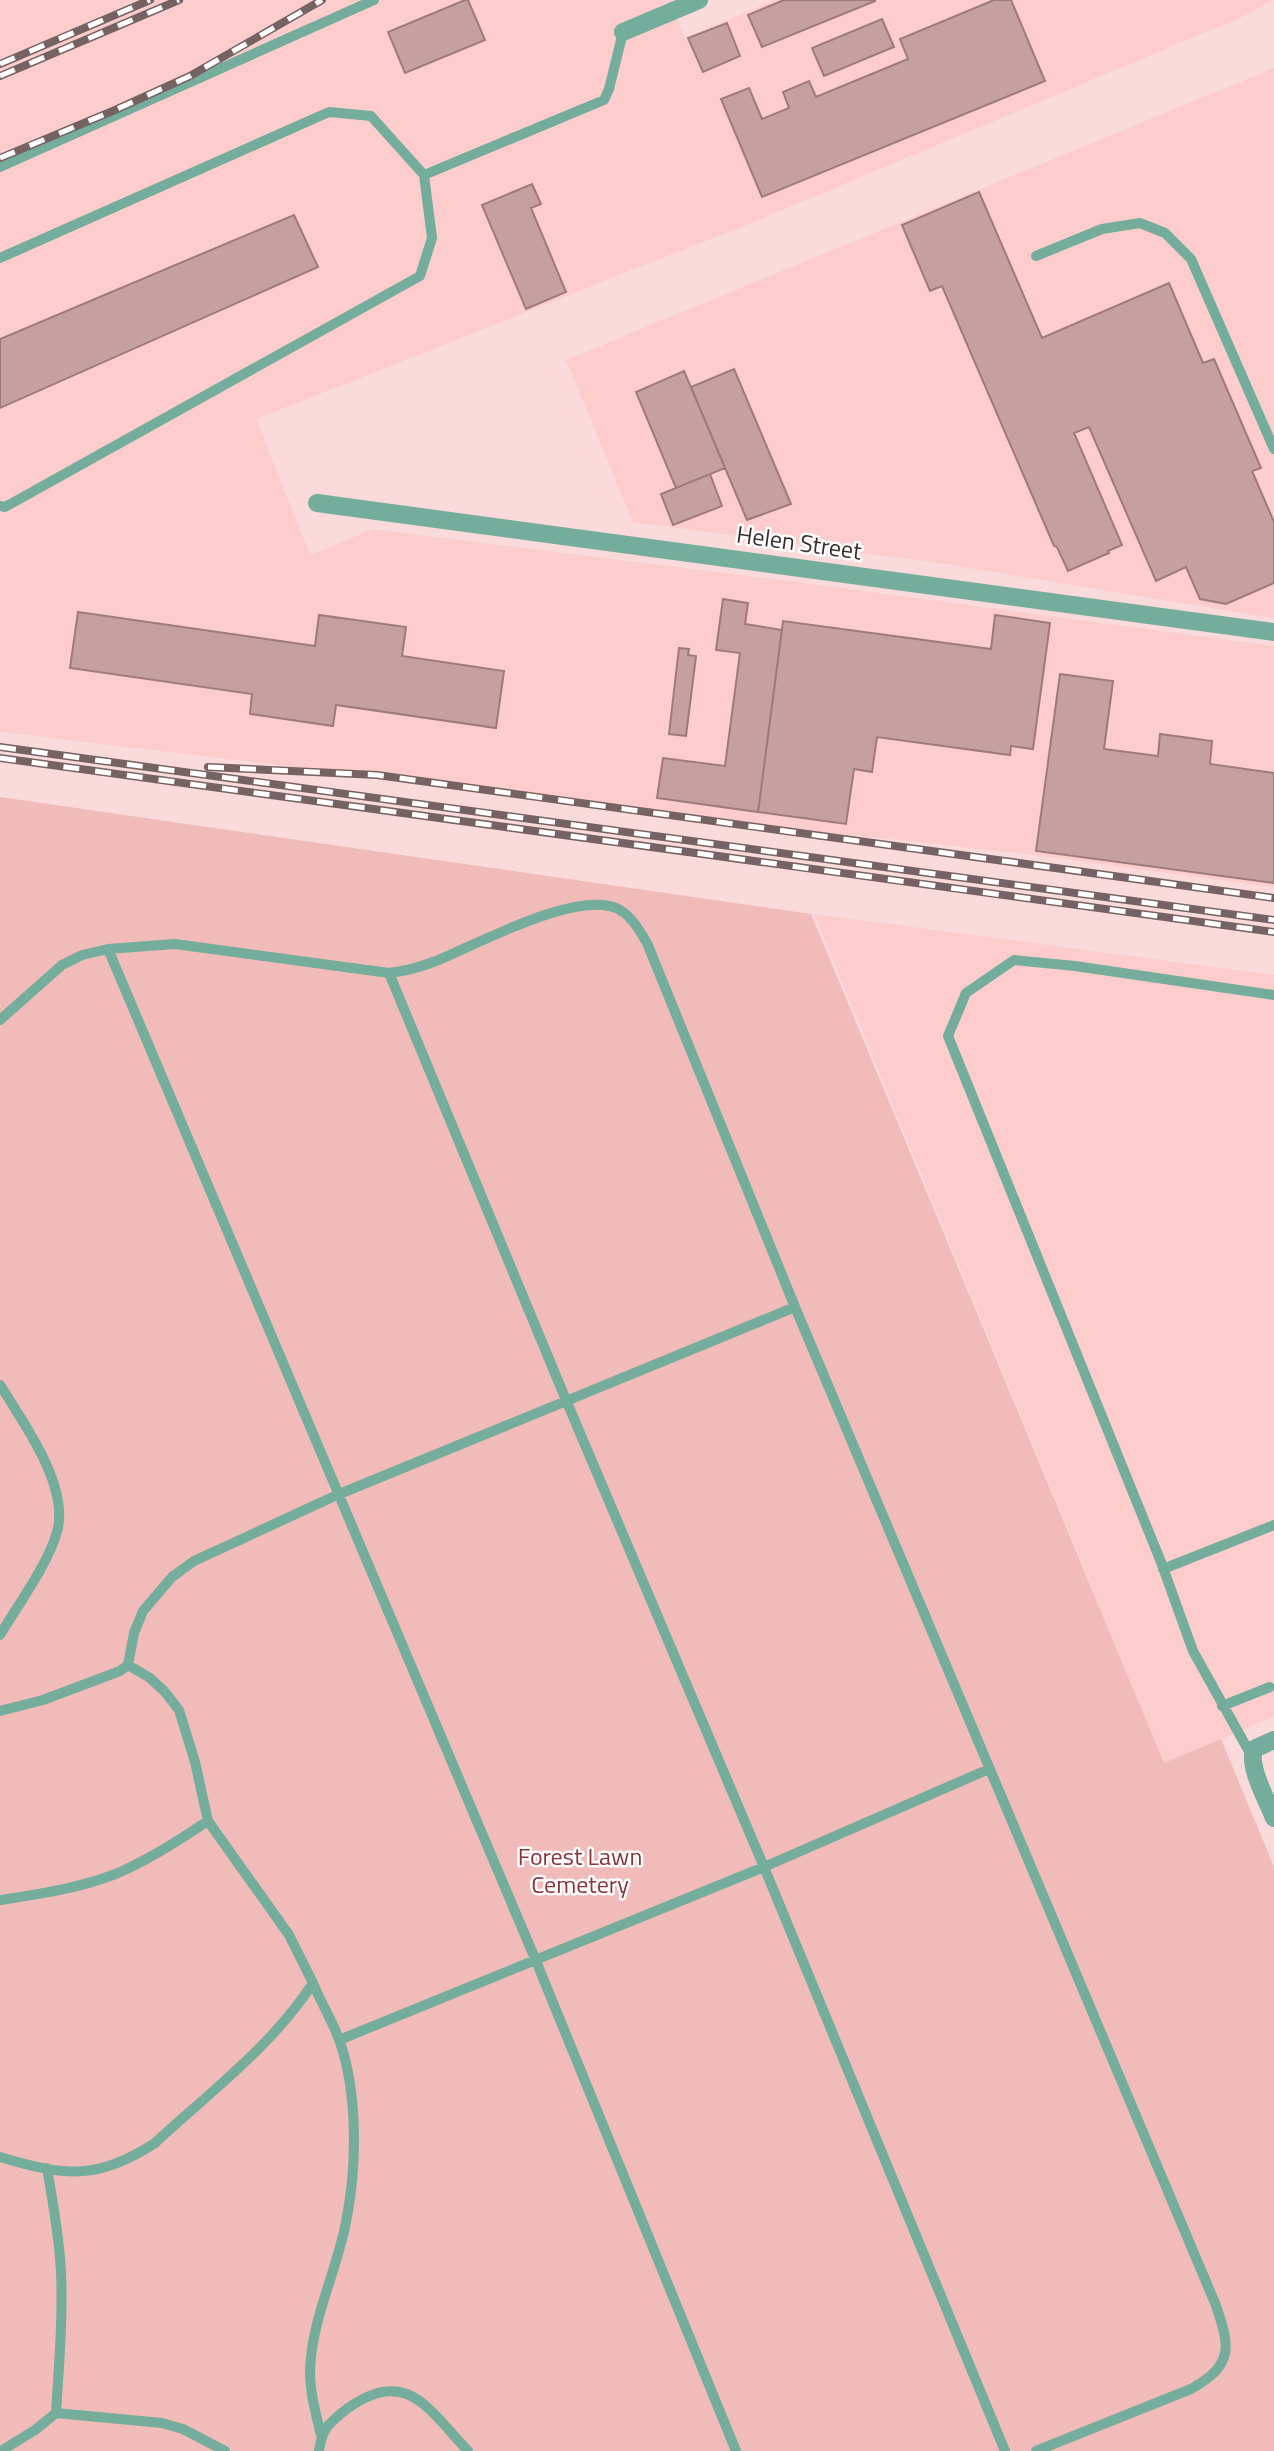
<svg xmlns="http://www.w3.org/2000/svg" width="1274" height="2451" viewBox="0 0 1274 2451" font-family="'Titillium Web',sans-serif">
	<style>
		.built { fill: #fdcdcd }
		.green { fill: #f1bbba }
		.building { fill: #c6a0a0; stroke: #9e7a7a; stroke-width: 2 }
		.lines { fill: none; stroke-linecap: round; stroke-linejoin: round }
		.lane { stroke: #74ad9b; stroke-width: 10 }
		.street { stroke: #74ad9b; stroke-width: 18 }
		.rail-casing { stroke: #766262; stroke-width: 8 }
		.rail { stroke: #fff; stroke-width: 5; stroke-dasharray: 16; stroke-linecap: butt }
		.labels { text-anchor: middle; stroke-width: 5; stroke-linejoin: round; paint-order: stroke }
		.street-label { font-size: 24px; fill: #3b2c2c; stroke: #fff }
		.park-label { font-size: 24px; fill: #88343a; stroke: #fff }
	</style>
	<rect width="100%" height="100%" fill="#fadada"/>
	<path class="built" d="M0,0H670L685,38L775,0H1272L1244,16L761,219L256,419L310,555L373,529L782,580L1274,646V887L1018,853L749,824L644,808L0,732Z
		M1274,68V618L945,564L633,522L566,360Z
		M814,914L1274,975V1717L1164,1763Z"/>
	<path class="green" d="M0,797L811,914L1164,1763L1221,1739L1274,1867V2451H0Z"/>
	<path class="building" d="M465,0H468L485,40L405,73L388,32Z
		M784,0H875V1L762,47L748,15Z
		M994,0H1011L1045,81L762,197L721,99L749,88L762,119L789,108L783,92L809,81L816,97L908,59L900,39Z
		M882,19L894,47L824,76L812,48Z
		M727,23L740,56L703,72L688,38Z
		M532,184L541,204L531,208L566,292L526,309L482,205Z
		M979,192L1042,338L1169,283L1203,363L1214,359L1261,468L1252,471L1274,522V583L1226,604L1200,599L1186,567L1156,581L1089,427L1074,433L1122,545L1108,551L1109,553L1068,571L1057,547L1054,546L942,286L930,291L902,225Z
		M294,215L318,267L0,408V339Z
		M734,369L791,504L747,520L691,387Z
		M684,371L725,468L676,488L636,392Z
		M710,474L722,506L673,525L661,494Z
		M723,599L748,603L745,624L782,630L758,812L657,798L663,758L725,766L740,653L716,650Z
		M78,612L315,646L319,615L406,627L402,656L504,671L496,728L336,705L333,726L250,714L252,694L70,668Z
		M995,615L1050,623L1033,749L1011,746L1010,755L877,737L872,772L854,769L846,824L758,812L783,621L991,649Z
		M679,648L689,649L688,655L696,656L686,736L669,734Z
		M1060,674L1113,681L1104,749L1158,756L1160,734L1212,741L1210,764L1274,773V883L1036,851Z"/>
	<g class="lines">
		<path class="lane" d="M0,167L374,0
			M424,175L604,100L609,89L623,32
			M1036,256L1102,229L1140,223L1165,233L1191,259L1274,449
			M0,258L329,112L371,116L424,175L432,238L420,276L5,507L0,506
			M108,949L536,1961L736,2451
			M389,973C406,971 421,967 436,961C476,945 581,887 620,910C633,918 639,930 647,943L795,1307L1215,2303C1230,2346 1235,2364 1191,2389L1036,2451
			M0,1020L62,965L82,955L108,949L175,944L389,973L566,1400L764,1867L1005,2451
			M0,1385C23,1422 70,1486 57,1532C48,1564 18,1605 0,1635
			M1163,1569L1274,1525
			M1222,1706L1270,1687
			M0,1711L43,1700L120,1671L128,1665L134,1633L143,1611L172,1577L194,1561L337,1495L795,1307
			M1251,1755L1193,1651L1161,1562L948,1036L966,993L1014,960L1075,966L1274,995
			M0,1900C39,1894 81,1888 118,1873C150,1859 179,1840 208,1821
			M313,1983C321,2003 333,2022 340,2042C358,2095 357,2167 346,2222C337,2271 311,2320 310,2372C310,2393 316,2414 321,2435
			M339,2040L764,1867L989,1769
			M0,2157C64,2176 97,2181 155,2143C209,2093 272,2046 313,1983L289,1935L208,1821L195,1762L179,1710L165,1692L150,1678L128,1665
			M47,2168C53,2202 59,2236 61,2271C63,2318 59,2366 56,2413
			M1,2451L35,2430L56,2413L162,2423L183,2429L225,2451
			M319,2451C322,2428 330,2422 348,2408C407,2366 429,2410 468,2451"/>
		<path class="street" d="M623,32L699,0
			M317,503L1274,632
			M1274,1740L1254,1749C1248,1767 1267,1800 1274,1818"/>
		<g class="rail-casing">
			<path id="rail" d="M0,64L150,0
				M0,76L179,0
				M0,158L115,110L190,76L322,0
				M0,747L1274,920
				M0,758L1274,932
				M208,767L377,775L1274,898"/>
		</g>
		<use href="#rail" class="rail"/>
	</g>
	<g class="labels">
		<g class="street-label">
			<text transform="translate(799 543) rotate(8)" y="8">Helen Street</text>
		</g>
		<g class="park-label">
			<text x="580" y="1865">Forest Lawn<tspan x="580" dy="28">Cemetery</tspan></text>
		</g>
	</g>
</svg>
